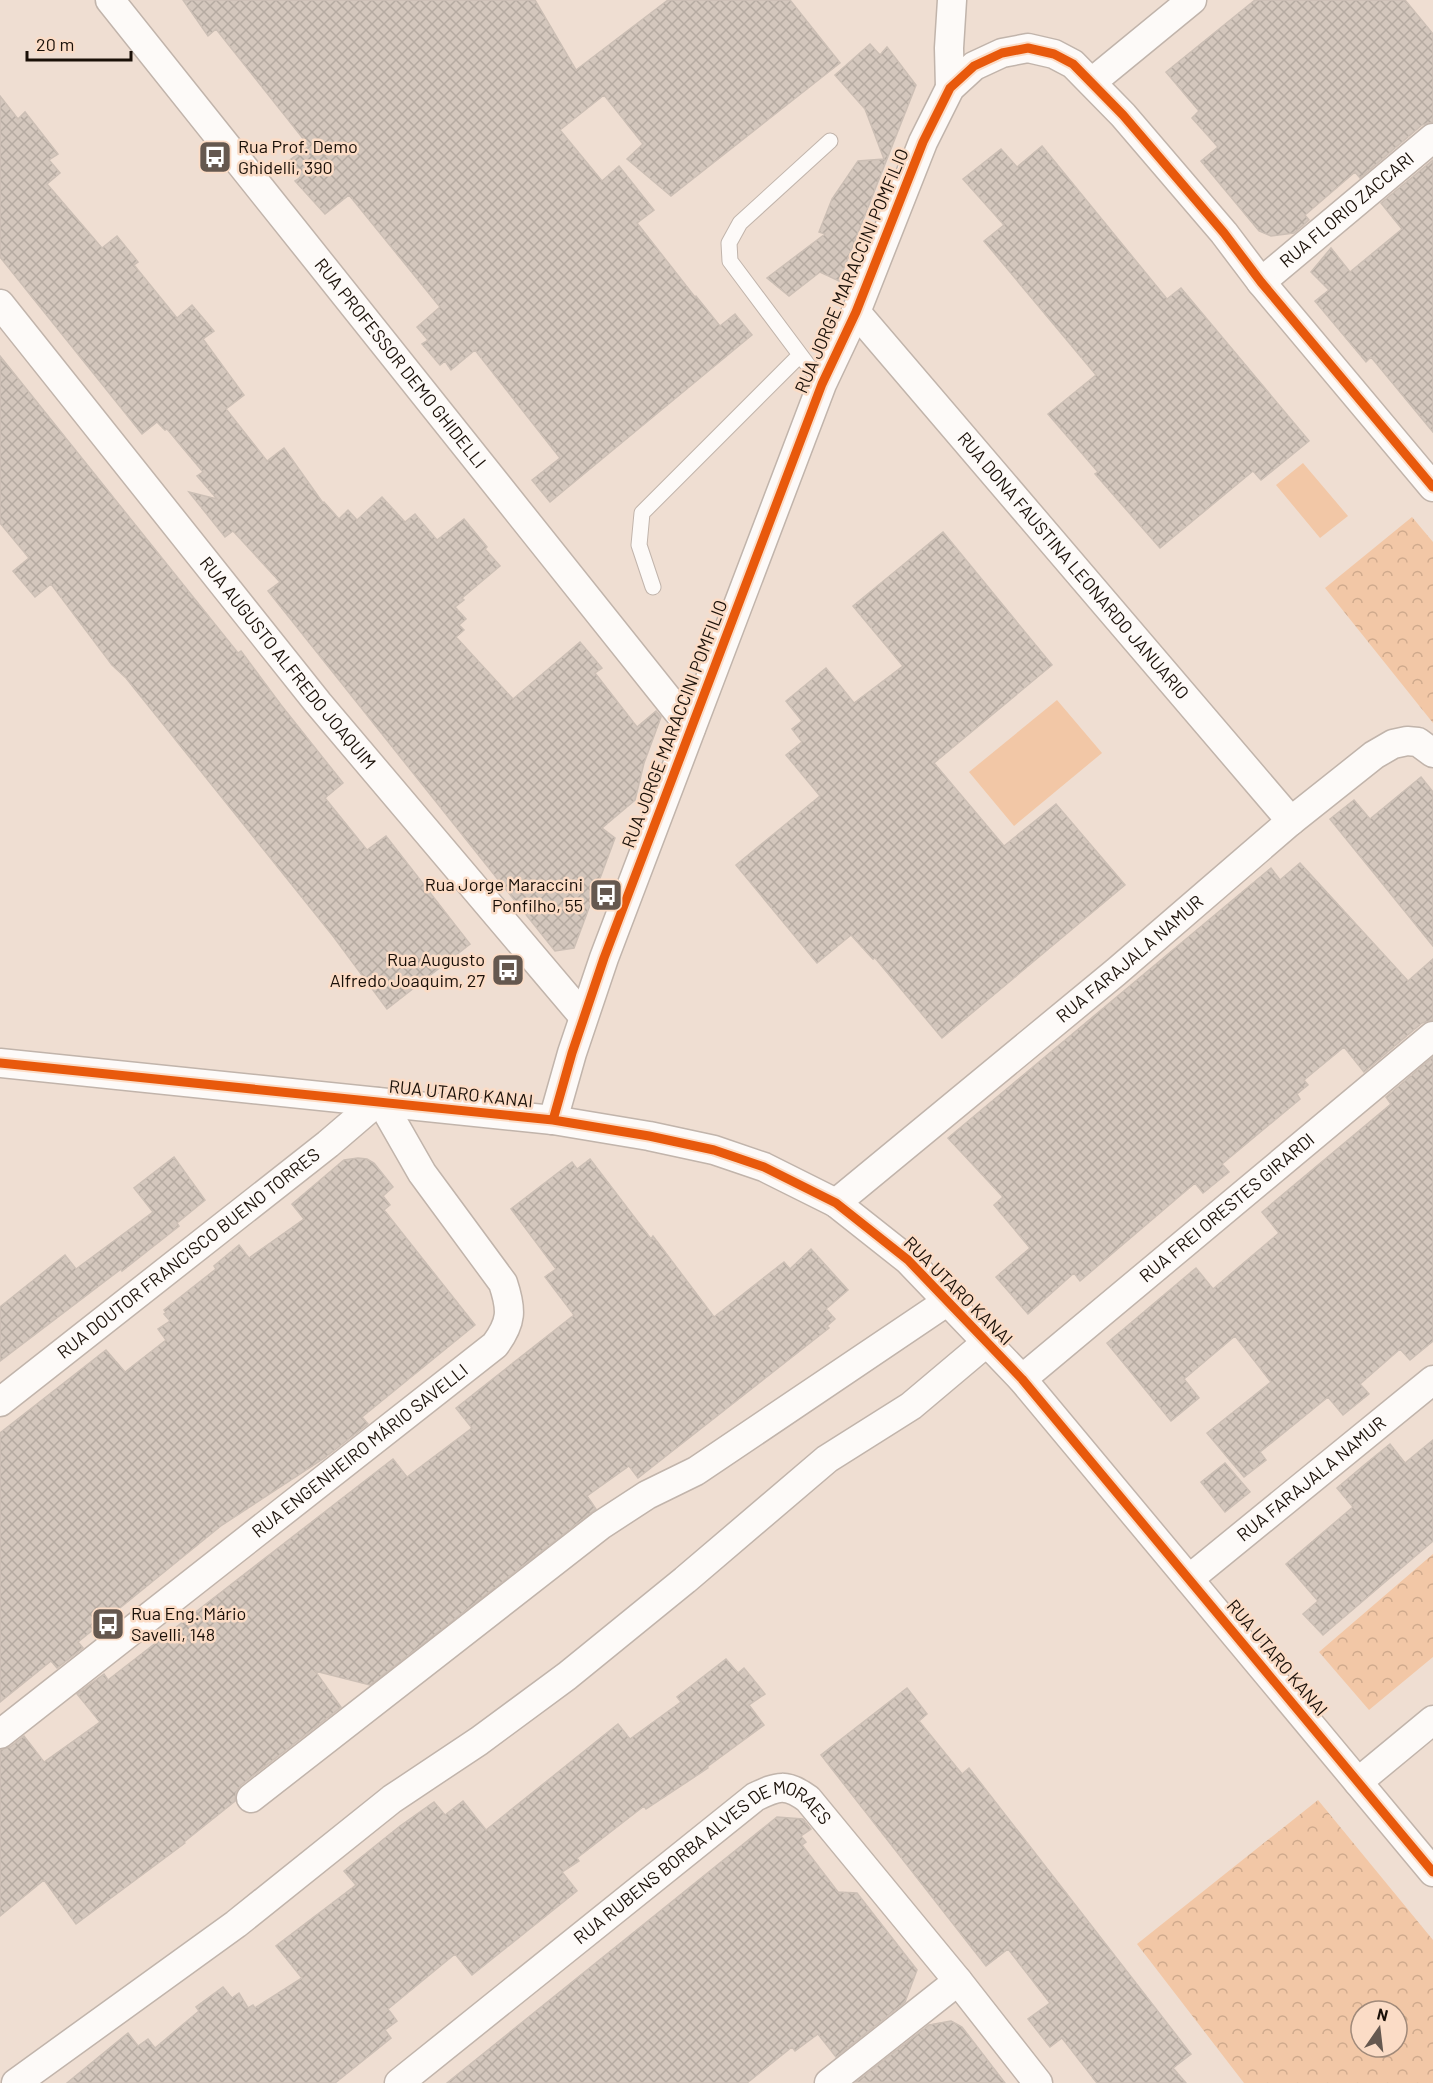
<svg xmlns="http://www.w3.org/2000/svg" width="1433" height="2083" viewBox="0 0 1433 2083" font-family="Barlow,sans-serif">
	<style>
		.green { fill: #f2c7a6 }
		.forest { fill: url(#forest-crowns); fill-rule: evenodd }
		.building { fill: url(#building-cross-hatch); stroke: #ccbfb5; stroke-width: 1.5 }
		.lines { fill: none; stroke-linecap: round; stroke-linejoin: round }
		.service-casing { stroke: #c1b4ab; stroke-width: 17 }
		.minor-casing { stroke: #c1b4ab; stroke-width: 31 }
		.service { stroke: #fdfaf8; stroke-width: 15 }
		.minor { stroke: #fdfaf8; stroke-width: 28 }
		.cycleway-casing { stroke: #fbdcc6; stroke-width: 13 }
		.cycleway { stroke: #e8590c; stroke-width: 9 }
		.labels { text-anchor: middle; stroke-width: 5; stroke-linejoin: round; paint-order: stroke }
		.poi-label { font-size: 18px; fill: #1a1008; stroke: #fbdcc6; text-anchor: start }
		.street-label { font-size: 18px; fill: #1a1008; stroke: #fbdcc6 }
	</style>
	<defs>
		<pattern id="forest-crowns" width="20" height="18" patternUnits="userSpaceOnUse" patternTransform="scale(1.5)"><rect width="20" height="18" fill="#f2c7a6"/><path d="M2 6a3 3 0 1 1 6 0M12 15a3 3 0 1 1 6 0" fill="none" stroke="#cfaa8d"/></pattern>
		<pattern id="building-cross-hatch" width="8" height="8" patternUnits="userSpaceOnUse" patternTransform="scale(1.5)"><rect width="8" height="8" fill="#d4c7bd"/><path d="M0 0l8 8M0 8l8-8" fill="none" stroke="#b5aaa1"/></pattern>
	</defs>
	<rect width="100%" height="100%" fill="#efded2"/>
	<path class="green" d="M1303,463L1348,516L1320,538L1276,485Z
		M1057,700L1102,753L1014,826L969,772Z"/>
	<path class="forest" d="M1412,517L1433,542V723L1325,588Z
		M1433,1554V1657L1369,1710L1319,1652Z
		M1318,1800L1433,1940V2083H1244L1137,1944ZM1361,2011H1397V2047H1361Z"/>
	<path class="building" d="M183,0H535L576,70L668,0H790L840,63L671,196L627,159L643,144L604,95L560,130L602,181L619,166L654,210L637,223L695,297L696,296L720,326L735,314L752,335L550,502L532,480L560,458L475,350L451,370L445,361L440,365L422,344L428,340L417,327L440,307L349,195L325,214L295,181L300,178L287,162L309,146L216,29L208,36Z
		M1255,0H1405L1433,34V122L1422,125L1360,178L1355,172L1305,215L1309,220L1294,233L1271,236L1259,231L1201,161L1218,147L1192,118L1199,111L1166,72Z
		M870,44L880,55L887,47L916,85L839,281L820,272L789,296L767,278L825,234L819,232L832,199L858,161L884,159L865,109L835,75Z
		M0,96L18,119L25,112L58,154L49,160L60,173L47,184L102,248L117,236L138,262L134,265L177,318L192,305L214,331L203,339L244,395L226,409L267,461L284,448L323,503L324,502L339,519L348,510L357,520L382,497L405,522L415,514L437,540L464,519L487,547L485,549L500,566L462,598L464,600L455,607L466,619L459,625L464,630L456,637L513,699L580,642L602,668L595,673L637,727L656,711L661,717L644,763L635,800L602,828L615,838L574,948L555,951L268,591L280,582L233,531L225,537L189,492L217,499L197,476L203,472L167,429L165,430L157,422L142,434L0,257Z
		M1042,146L1167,299L1181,288L1309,441L1261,480L1253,471L1160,548L1095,474L1098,472L1048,414L1096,375L984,241L1004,225L963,179L1001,149L1017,167Z
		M1433,160V432L1371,357L1366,362L1315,301L1329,290L1311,272L1331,248L1350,272L1402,229L1381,203Z
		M0,356L238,653L241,651L281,705L343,783L325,798L367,850L386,836L470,944L387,1009L333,936L126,678L112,665L51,584L35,597L13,571L29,558L0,523Z
		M943,532L1052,665L934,763L1004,846L1056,804L1125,885L942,1038L875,958L873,959L851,935L817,963L736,865L820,796L786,755L802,742L792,729L802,721L786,701L826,668L854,703L903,666L853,606Z
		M1421,777L1433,792V946L1330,819L1354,800L1370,819Z
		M1300,863L1408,981L1433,959V1020L1422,1023L1364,1072L1344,1047L1304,1080L1308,1085L1297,1094L1300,1099L1222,1164L1229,1172L1203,1193L1195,1183L1080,1281L1074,1273L1028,1314L996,1277L1030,1248L994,1205L1003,1197L948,1138L1271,868L1280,880Z
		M1433,1057V1341L1410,1360L1400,1349L1360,1384L1369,1394L1343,1415L1328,1397L1260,1452L1266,1460L1244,1477L1207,1433L1271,1382L1235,1336L1184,1379L1199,1398L1171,1421L1107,1343L1196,1268L1213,1289L1279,1233L1262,1212L1391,1104L1386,1097Z
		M174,1157L205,1200L177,1223L179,1226L122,1271L121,1269L0,1361V1307L65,1255L76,1269L153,1212L134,1188Z
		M358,1158L367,1159L374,1163L393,1187L383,1196L390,1205L384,1210L475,1325L362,1417L368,1424L323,1459L222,1525L78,1642L83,1648L57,1668L51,1661L0,1702V1433L106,1350L125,1372L166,1340L158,1329L170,1321L164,1314L166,1313L164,1310L216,1269L214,1266L239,1245L249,1258L304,1219L292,1204L344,1160Z
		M590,1159L651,1239L653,1236L714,1317L784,1262L790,1269L811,1249L848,1290L826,1309L835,1319L827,1326L829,1328L638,1478L629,1466L587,1496L596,1509L370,1685L315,1671L341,1707L241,1785L236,1792L235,1801L184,1842L185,1843L76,1924L44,1880L0,1916V1750L10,1747L24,1736L44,1762L100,1722L77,1694L104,1674L108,1680L393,1459L407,1477L472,1428L456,1408L574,1315L545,1277L556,1269L511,1209L572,1162L577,1169Z
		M1433,1440V1541L1323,1635L1303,1614L1318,1601L1286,1564L1353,1507L1337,1488L1363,1466L1390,1444L1405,1463Z
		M1225,1463L1250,1492L1225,1512L1201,1482Z
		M726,1659L738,1673L744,1668L765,1694L749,1705L764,1725L707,1767L708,1768L646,1809L644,1806L577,1858L579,1861L562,1872L577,1891L472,1975L455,1954L388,2009L397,2021L385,2030L391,2038L335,2083H67L128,2033L138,2046L148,2039L155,2048L199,2011L196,2007L223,1987L232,1998L239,1993L248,2008L253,2005L255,2008L302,1978L276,1946L356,1885L344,1871L400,1826L434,1802L445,1815L463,1801L486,1830L618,1724L630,1739L681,1702L677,1697Z
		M907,1688L927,1714L919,1721L962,1774L969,1768L1191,2054L1173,2068L1186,2083H1097L1062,2038L1050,2047L1028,2019L1050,2003L1008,1949L986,1966L821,1755Z
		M777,1817L803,1819L811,1829L801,1836L806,1842L802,1845L838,1892L857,1893L917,1970L905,2002L836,2057L818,2034L795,2051L792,2047L747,2083H447Z
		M951,2021L962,2027L1005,2083L856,2082L929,2025Z"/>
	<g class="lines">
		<g class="service-casing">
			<path id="service" d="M822,384L730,261L729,243L740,223L830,141
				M653,587L639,545L642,513L799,356"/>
		</g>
		<g class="minor-casing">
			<g id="minor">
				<path id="s1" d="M110,0L691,728"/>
				<path d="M1092,82L1192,0"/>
				<path d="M950,88L949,48L952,0"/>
				<path id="s2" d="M1261,282L1433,138"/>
				<path id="s3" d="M0,304L318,703L583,1016"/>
				<path id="s4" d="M856,312L1291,821"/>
				<path d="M0,1063L553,1120L649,1136L714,1150L764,1167L836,1203L908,1260L1022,1379L1433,1872"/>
				<path d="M553,1120L572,1053L604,958L822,384L856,312L923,142L950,88L974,66L1002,53L1028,48L1054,54L1073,64L1123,115L1224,233L1261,282L1433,487"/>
				<path id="s5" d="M836,1203L1116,972L1291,821L1374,755L1393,744L1407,741L1418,742L1433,753"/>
				<path id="s6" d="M1022,1379L1433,1036"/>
				<path id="s7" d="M0,1402L328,1144L377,1102"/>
				<path id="s8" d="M1189,1579L1433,1380"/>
				<path id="s9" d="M0,1734L495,1345C512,1322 512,1310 503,1283L422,1173L382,1103"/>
				<path d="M1358,1782L1433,1720"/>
				<path d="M251,1798L601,1525L647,1495L696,1471L948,1301"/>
				<path d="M16,2083L236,1924L392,1799L479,1741L567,1676L685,1580L827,1459L911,1406L987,1342"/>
				<path id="s10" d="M399,2083L755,1797C778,1786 786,1783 808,1799L958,1981L1038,2083"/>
				<path d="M829,2083L958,1981"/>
			</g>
		</g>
		<use href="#service" class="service"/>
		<use href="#minor" class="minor"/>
		<g class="cycleway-casing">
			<path id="cycleway" d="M0,1063L553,1120L649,1136L714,1150L764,1167L836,1203L908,1260L1022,1379L1433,1872
				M553,1120L572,1053L604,958L822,384L856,312L923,142L950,88L974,66L1002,53L1028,48L1054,54L1073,64L1123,115L1224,233L1261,282L1433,487"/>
		</g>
		<use href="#cycleway" class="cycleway"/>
	</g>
	<defs>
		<g id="bus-square" transform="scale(1.725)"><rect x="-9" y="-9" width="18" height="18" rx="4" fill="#65584f" stroke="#fbdcc6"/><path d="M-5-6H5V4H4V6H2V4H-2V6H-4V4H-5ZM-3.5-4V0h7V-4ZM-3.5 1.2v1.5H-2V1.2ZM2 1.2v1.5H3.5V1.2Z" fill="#fff"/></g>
	</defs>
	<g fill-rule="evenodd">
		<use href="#bus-square" x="215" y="157"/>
		<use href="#bus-square" x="606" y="895"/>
		<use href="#bus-square" x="508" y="970"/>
		<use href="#bus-square" x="108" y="1624"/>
	</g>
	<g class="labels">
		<g class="poi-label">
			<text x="238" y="153">Rua Prof. Demo<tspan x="238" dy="21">Ghidelli, 390</tspan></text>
			<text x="583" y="891" text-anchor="end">Rua Jorge Maraccini<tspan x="583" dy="21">Ponfilho, 55</tspan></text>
			<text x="485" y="966" text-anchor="end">Rua Augusto<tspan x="485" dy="21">Alfredo Joaquim, 27</tspan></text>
			<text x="131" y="1620">Rua Eng. Mário<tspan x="131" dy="21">Savelli, 148</tspan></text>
		</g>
		<g class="street-label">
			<text dy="6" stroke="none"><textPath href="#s2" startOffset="112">RUA FLORIO ZACCARI</textPath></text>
			<text transform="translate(852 271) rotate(-67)" y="6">RUA JORGE MARACCINI POMFILIO</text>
			<text dy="6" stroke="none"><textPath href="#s1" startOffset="465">RUA PROFESSOR DEMO GHIDELLI</textPath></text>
			<text dy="6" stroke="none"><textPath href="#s4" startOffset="334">RUA DONA FAUSTINA LEONARDO JANUARIO</textPath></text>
			<text dy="6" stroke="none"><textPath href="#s3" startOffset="460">RUA AUGUSTO ALFREDO JOAQUIM</textPath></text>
			<text transform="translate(675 724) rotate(-69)" y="6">RUA JORGE MARACCINI POMFILIO</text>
			<text dy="6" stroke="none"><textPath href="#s5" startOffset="382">RUA FARAJALA NAMUR</textPath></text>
			<text transform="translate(461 1094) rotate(6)" y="6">RUA UTARO KANAI</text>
			<text dy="6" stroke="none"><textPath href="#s6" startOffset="267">RUA FREI ORESTES GIRARDI</textPath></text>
			<text dy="6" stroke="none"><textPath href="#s7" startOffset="240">RUA DOUTOR FRANCISCO BUENO TORRES</textPath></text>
			<text transform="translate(958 1291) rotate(45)" y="6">RUA UTARO KANAI</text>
			<text dy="6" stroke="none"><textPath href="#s9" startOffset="458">RUA ENGENHEIRO MÁRIO SAVELLI</textPath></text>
			<text dy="6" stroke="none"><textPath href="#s8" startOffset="158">RUA FARAJALA NAMUR</textPath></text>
			<text transform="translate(1277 1658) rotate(50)" y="6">RUA UTARO KANAI</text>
			<text dy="6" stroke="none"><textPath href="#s10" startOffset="386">RUA RUBENS BORBA ALVES DE MORAES</textPath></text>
		</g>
	</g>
	<g transform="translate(1379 2029) rotate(14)"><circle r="28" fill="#fbdcc6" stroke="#a18a7a" stroke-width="1.5"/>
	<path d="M0-4.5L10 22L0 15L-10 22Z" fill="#65584f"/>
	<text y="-9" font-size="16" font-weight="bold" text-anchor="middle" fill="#1a1008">N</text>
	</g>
	<path d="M27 51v9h104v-9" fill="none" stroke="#1a1008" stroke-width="3"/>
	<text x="36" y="51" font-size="18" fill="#1a1008" stroke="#fbdcc6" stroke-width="4.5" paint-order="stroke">20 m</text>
</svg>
